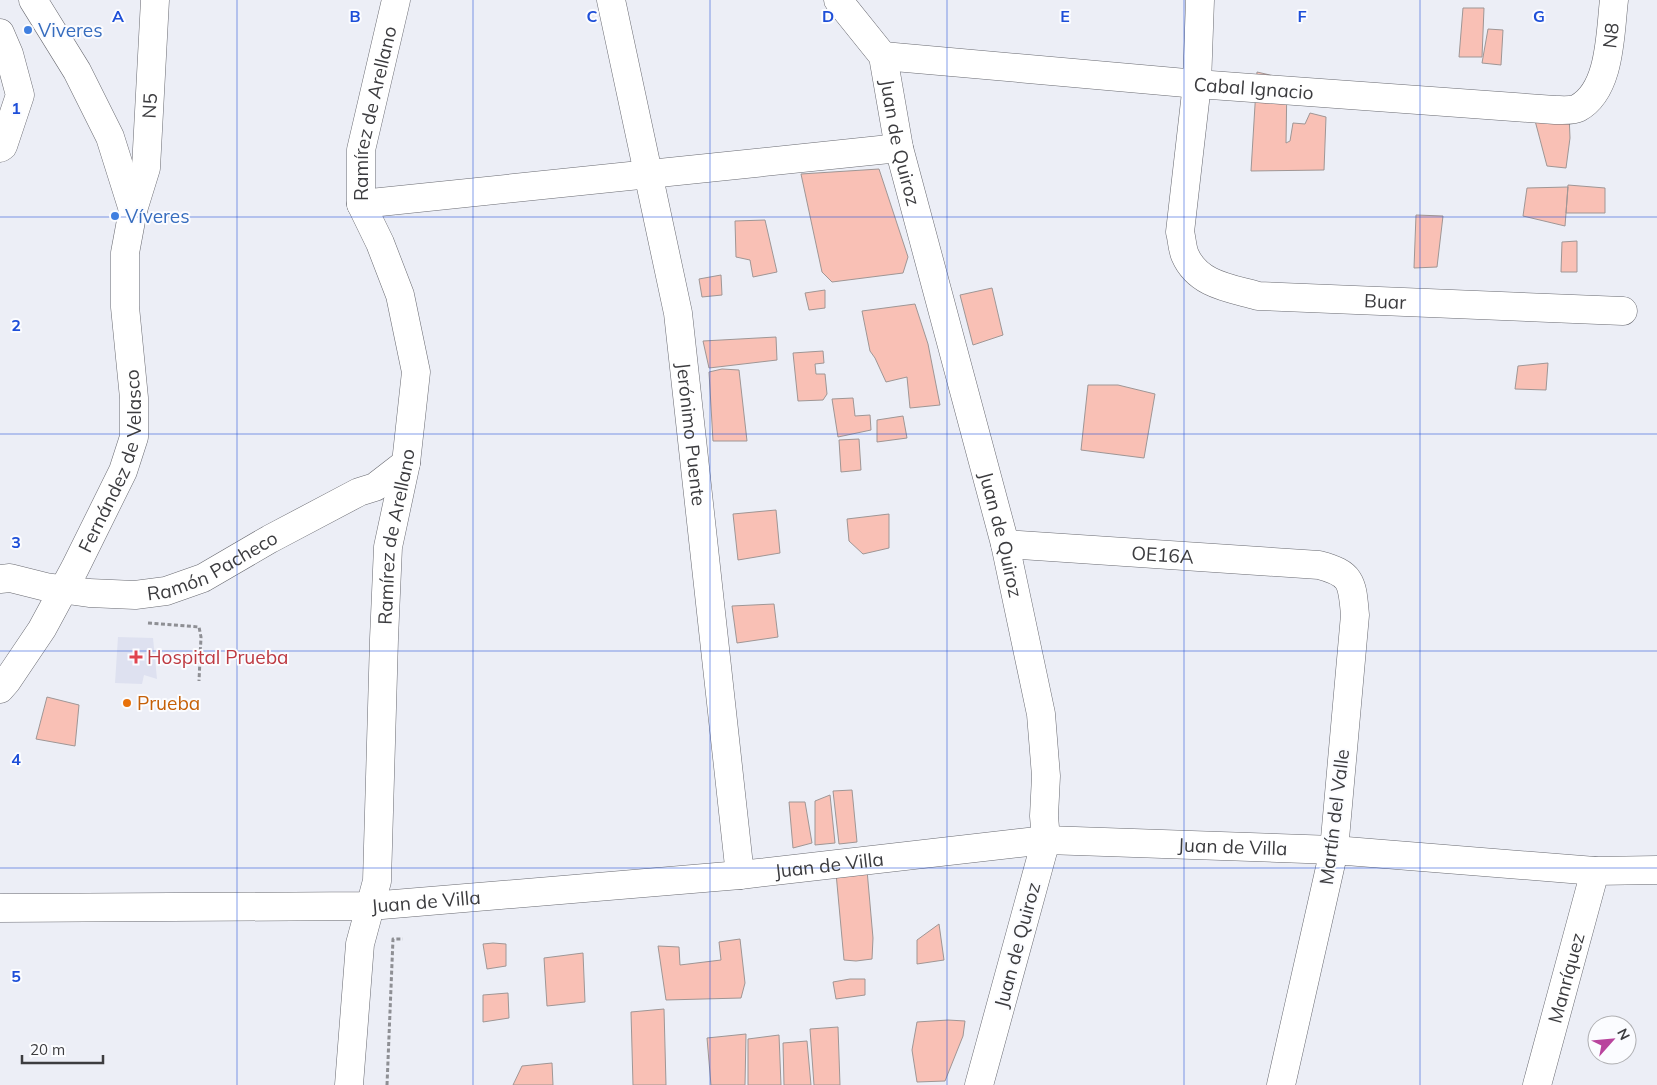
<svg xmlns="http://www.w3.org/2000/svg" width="1657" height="1085" viewBox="0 0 1657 1085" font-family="Mulish,sans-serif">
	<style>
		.built { fill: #dee1f0 }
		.building { fill: #f9c0b5; stroke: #9f9695 }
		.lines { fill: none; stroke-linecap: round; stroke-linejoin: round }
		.minor-casing { stroke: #696a71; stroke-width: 29 }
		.path { stroke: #8e8f94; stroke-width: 3; stroke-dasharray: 4 2.5; stroke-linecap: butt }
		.minor { stroke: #fff; stroke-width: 28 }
		.grid { fill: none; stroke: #1d4ed8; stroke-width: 1; stroke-opacity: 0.55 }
		.shop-dot { fill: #3f7fe0; stroke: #fbfcff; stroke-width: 2 }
		.health-dot { fill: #e0444e; stroke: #fbfcff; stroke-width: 2 }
		.food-dot { fill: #e8710a; stroke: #fbfcff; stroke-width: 2 }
		.labels { text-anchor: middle; stroke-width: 4; stroke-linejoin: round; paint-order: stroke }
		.shop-label { font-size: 19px; fill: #366cbe; stroke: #fbfcff; text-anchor: start }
		.street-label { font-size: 19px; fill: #3c3c3f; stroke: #fbfcff }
		.health-label { font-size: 19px; fill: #be3a42; stroke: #fbfcff; text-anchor: start }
		.food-label { font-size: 19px; fill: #c56008; stroke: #fbfcff; text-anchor: start }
		.grid-label { font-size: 16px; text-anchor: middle; font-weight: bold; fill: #1d4ed8; stroke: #fbfcff; stroke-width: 4; stroke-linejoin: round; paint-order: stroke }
	</style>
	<rect width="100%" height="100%" fill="#eceef6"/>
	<path class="built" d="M118,637L153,638L157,679L144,675L142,684L115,683Z"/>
	<path class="building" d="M1463,8H1484L1482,57H1459Z
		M1488,29L1503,30L1501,65L1482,63Z
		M1257,72L1287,79L1286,143L1290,141L1293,123L1305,124L1310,113L1326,117L1324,170L1251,171Z
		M1533,113L1569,114L1570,138L1566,168L1547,166Z
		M879,169L908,257L903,273L832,282L822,272L801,174Z
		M1568,185L1605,188V213H1566Z
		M1568,187L1565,226L1523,216L1527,188Z
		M1416,215L1443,216L1437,267L1414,268Z
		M765,220L777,272L753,277L750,260L736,257L735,221Z
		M1577,241V272H1561L1562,242Z
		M721,275L722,295L702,297L699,279Z
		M992,288L1003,335L973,345L960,295Z
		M825,290V308L809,310L805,293Z
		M915,304L928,344L940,405L910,408L907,377L886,382L875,358L870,351L862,311Z
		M776,337L777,360L709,368L703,341Z
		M823,351L824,363L815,364L816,374H825L827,394L823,400L798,401L793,353Z
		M1548,363L1546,390L1515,389L1518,366Z
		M722,369L739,370L747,441H713L709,372Z
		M1088,385H1118L1155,394L1144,458L1081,450Z
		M853,398L855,416L870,415L871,430L838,437L832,399Z
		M903,416L907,438L877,442V420Z
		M859,439L861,470L841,472L839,440Z
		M776,510L780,553L738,560L733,514Z
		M889,514V548L863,554L849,541L847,519Z
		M774,604L778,637L737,643L732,606Z
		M47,697L79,705L75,746L36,739Z
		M852,790L857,842L839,844L833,791Z
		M830,795L835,843L815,845V801Z
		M789,802H805L812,843L793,848Z
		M867,870L873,938L872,959L856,961L844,960L836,873Z
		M939,924L944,960L917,964V940Z
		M740,939L745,983L741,998L666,1000L658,946L679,947L680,965L721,960L719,942Z
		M493,943L506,944V966L487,969L483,944Z
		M583,953L585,1002L547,1006L544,958Z
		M850,979H865V995L836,999L833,982Z
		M508,993L509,1018L483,1022V995Z
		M664,1009L666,1085H633L631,1012Z
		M948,1020L965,1021L963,1036L945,1081L917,1082L912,1050L917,1022Z
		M838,1027L840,1085H814L810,1029Z
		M746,1034L745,1085H711L707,1038Z
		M779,1035L781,1085H748V1039Z
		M807,1041L811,1085H784L783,1043Z
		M552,1063L553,1085H513L522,1066Z"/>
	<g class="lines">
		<g class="minor-casing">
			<g id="minor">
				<path d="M33,0L77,71L110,137L133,210"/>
				<path id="s1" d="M611,0L678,313L740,875"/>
				<path id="s2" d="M838,0L883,56L899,148L1005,544L1041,714L1046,776L1044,816L1046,840L979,1085"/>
				<path id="s3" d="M1200,0L1197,84L1180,232C1182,239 1182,248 1185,255C1198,285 1230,288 1258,296L1623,311"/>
				<path d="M0,33L9,54L20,95L3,146L0,148"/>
				<path id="s4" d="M883,56L1197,84L1555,110C1562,110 1572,111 1578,108C1611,90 1610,33 1614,0"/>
				<path d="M361,204L899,148"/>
				<path id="s5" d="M1005,544L1319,565C1353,574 1352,583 1355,615L1334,850L1281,1085"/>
				<path id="s6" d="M0,579L10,578L46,587L89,593L135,595L166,591L203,578L270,539L359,492L375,487L406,463"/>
				<path id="s7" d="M0,689L7,681L42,629L75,568L123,471L134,437V398L125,307V253L133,210L146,168L155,0"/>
				<path id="s8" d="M0,908L370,906L740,875L1046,840L1334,850L1595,871L1657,870"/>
				<path id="s9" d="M349,1085L360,944L377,881L384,639L388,547L406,463L416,372L400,295L380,243L361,204V150L396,0"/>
				<path id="s10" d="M1537,1085L1595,871"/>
			</g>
		</g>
		<path class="path" d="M148,623L199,627L201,637L199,681
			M387,1085L393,939H403"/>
		<use href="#minor" class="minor"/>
	</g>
	<path class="grid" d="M237,0V1085M473,0V1085M710,0V1085M947,0V1085M1184,0V1085M1420,0V1085M0,217H1657M0,434H1657M0,651H1657M0,868H1657"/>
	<g class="shop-dot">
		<circle cx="28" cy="30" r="5"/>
		<circle cx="115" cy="216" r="5"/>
	</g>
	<path class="health-dot" d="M133.5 649.5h5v5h5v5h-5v5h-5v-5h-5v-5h5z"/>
	<circle class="food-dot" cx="127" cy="703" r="5"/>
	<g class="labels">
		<g class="shop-label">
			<text x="38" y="37">Viveres</text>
			<text x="125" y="223">Víveres</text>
		</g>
		<g class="street-label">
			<text dy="7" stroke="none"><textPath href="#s4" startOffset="780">N8</textPath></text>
			<text dy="7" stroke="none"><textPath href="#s4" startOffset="372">Cabal Ignacio</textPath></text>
			<text dy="7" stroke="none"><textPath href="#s7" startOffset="621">N5</textPath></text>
			<text dy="7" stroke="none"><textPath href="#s9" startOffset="988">Ramírez de Arellano</textPath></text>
			<text dy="7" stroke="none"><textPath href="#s2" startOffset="160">Juan de Quiroz</textPath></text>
			<text dy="7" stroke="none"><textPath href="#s3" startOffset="471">Buar</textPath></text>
			<text dy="7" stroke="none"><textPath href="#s1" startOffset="442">Jerónimo Puente</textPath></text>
			<text dy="7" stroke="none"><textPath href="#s7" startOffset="258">Fernández de Velasco</textPath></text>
			<text dy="7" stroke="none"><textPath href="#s2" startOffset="565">Juan de Quiroz</textPath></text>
			<text dy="7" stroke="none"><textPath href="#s9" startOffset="552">Ramírez de Arellano</textPath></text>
			<text dy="7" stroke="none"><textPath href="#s5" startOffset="158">OE16A</textPath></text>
			<text dy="7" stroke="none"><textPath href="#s6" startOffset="220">Ramón Pacheco</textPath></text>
			<text transform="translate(1334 817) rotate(-83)" y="7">Martín del Valle</text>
			<text dy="7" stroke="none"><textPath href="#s8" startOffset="1236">Juan de Villa</textPath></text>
			<text dy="7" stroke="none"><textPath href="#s8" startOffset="831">Juan de Villa</textPath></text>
			<text dy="7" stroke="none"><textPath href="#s8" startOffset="426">Juan de Villa</textPath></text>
			<text transform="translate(1017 945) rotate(-75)" y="7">Juan de Quiroz</text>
			<text dy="7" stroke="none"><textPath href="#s10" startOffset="111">Manríquez</textPath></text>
		</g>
		<g class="health-label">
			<text x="147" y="664">Hospital Prueba</text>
		</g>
		<g class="food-label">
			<text x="137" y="710">Prueba</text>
		</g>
	</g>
	<g class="grid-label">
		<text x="118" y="22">A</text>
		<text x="355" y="22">B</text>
		<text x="592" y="22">C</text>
		<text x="828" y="22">D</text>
		<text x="1065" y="22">E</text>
		<text x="1302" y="22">F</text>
		<text x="1539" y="22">G</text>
		<text x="16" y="114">1</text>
		<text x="16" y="331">2</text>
		<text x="16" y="548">3</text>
		<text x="16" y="765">4</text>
		<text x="16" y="982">5</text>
	</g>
	<g transform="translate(1612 1040) rotate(63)"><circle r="24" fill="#fbfcff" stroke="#afafb2"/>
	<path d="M0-4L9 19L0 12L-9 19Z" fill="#b9449d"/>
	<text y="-8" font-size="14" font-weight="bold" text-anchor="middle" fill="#3c3c3f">N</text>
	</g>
	<path d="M22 1055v8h81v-8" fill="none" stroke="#3c3c3f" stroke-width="2.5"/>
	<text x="30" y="1055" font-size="15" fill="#3c3c3f" stroke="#fbfcff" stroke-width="4" paint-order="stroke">20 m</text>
</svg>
